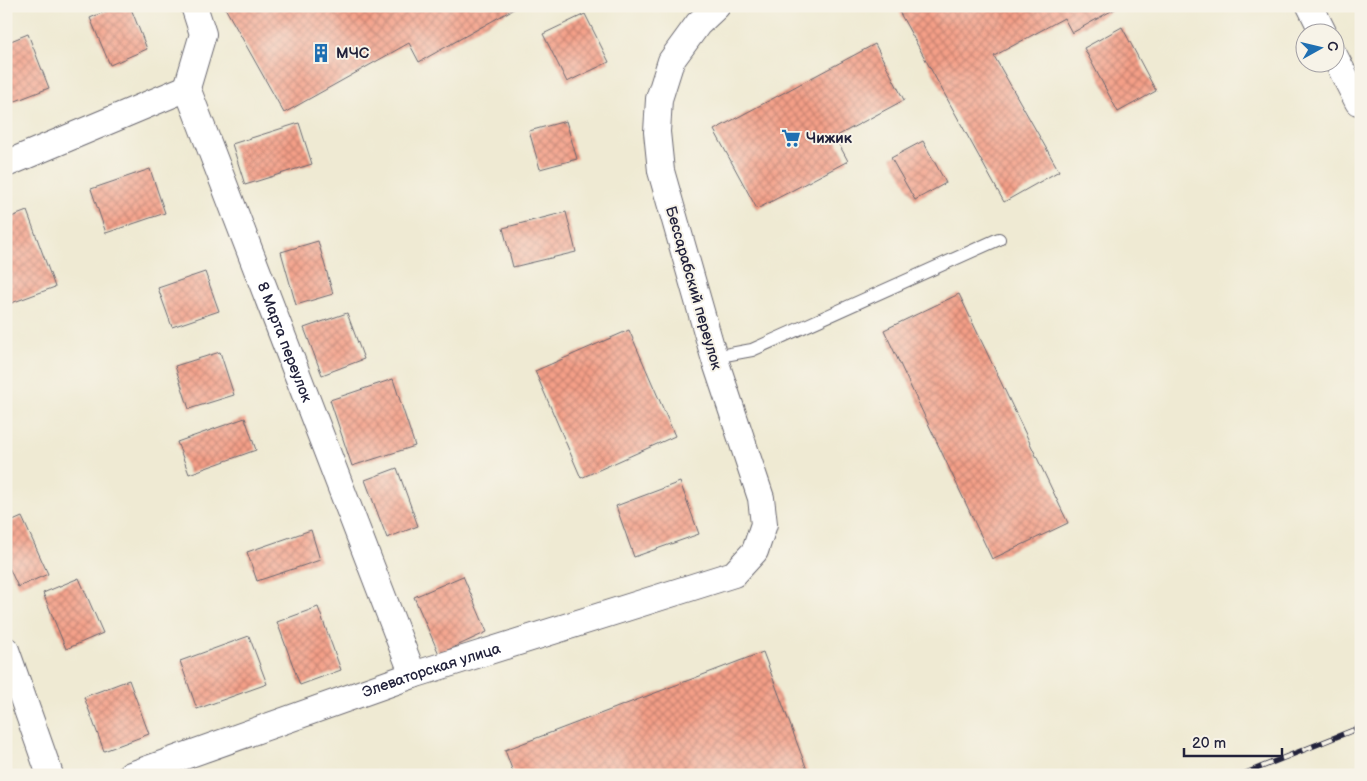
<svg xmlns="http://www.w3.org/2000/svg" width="1367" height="781" viewBox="0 0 1367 781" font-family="'Balsamiq Sans',sans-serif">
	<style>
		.building { fill: url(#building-cross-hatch) }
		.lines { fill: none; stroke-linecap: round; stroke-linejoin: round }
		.service-casing { stroke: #6a6870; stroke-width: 14 }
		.minor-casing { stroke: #6a6870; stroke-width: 28 }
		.service { stroke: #fff; stroke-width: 12 }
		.minor { stroke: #fff; stroke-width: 26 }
		.rail-casing { stroke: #22223b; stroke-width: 5.5 }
		.rail { stroke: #f7f3e8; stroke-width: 4; stroke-dasharray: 11; stroke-linecap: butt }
		.labels { text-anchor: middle; stroke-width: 4; stroke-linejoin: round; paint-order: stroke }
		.poi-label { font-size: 15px; font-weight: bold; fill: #22223b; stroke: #f7f3e8; text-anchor: start }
		.street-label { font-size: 15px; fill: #22223b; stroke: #f7f3e8 }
	</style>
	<defs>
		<pattern id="building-cross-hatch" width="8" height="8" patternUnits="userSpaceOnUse" patternTransform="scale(1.25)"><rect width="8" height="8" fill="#f49f87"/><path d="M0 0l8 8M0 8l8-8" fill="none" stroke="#c58170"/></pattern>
	</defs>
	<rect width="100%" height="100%" fill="#f7f3e8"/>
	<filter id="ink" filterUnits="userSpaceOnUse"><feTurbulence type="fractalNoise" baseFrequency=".02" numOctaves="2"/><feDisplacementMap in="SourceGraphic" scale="10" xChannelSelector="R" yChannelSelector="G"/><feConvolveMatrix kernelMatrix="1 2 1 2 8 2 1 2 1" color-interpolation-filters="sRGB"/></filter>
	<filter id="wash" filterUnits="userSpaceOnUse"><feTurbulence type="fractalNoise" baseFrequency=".0096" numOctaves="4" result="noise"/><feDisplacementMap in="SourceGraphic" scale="20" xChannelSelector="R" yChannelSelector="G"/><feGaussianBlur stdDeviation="1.12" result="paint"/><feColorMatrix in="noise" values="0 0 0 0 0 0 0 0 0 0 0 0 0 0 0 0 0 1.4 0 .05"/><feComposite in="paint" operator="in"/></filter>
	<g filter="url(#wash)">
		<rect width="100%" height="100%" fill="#efead3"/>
		<g id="blocks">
			<path class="building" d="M118,6H130L147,49L110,65L90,18Z
				M224,6H381L385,13L397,6H519L419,62L409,43L284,113Z
				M896,6H1120L1072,33L1064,18L994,56L1059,171L1004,202Z
				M585,14L609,62L567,82L543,34Z
				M1122,27L1156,91L1118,112L1084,48Z
				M28,34L49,88L8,104L6,99V43Z
				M875,44L904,100L835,137L848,161L757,209L714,130Z
				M566,121L577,159L540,169L529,131Z
				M299,123L312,164L245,185L232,144Z
				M923,141L946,183L915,200L891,158Z
				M150,169L165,213L106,233L91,189Z
				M27,211L55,287L6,305V219Z
				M566,212L576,252L513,267L503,228Z
				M318,241L333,294L296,305L281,252Z
				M205,272L219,311L172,327L158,288Z
				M959,294L1068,523L992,559L884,330Z
				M347,313L364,359L322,375L304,328Z
				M629,330L675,436L581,478L535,371Z
				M220,352L234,395L189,409L175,366Z
				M393,379L415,446L352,466L330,400Z
				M245,418L256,450L189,474L177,442Z
				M397,468L418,526L387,538L365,480Z
				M680,482L699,534L634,557L616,506Z
				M22,517L48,574L18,587L6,561V524Z
				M311,530L320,560L257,581L247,552Z
				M463,576L487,632L439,654L414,597Z
				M79,578L103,633L66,649L43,593Z
				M318,607L341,670L300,685L277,622Z
				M249,636L267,684L197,709L180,661Z
				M763,652L809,775H514L505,750Z
				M129,680L149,734L104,751L84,697Z"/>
		</g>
	</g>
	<g filter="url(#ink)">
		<use href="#blocks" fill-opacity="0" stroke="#6a6870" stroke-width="1"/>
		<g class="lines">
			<g class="service-casing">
				<path id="service" d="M714,357L752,350L999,239"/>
			</g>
			<g class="minor-casing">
				<g id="minor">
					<path id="s1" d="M194,6L203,34L187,88L413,675"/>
					<path d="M1310,6L1323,32"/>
					<path d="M1334,55L1358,102"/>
					<path d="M6,164L187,88"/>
					<path d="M6,650L50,775"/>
					<path id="s2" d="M131,775L413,675L734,574L755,551L764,524L761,498L714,357L661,171L657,132L659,99L671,61L698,24L717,6"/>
				</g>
			</g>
			<use href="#service" class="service"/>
			<use href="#minor" class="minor"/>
			<g class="rail-casing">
				<path id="rail" d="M1241,775L1361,727"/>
			</g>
			<use href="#rail" class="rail"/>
		</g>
	</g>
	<defs>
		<g id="building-bare" transform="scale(1.5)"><path d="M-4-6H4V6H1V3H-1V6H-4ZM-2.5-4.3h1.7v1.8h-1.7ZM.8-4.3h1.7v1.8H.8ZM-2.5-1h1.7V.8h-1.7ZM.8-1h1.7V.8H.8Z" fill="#1f6fb2" stroke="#f7f3e8" stroke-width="2.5" paint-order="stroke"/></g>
		<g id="supermarket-bare" transform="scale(1.5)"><path d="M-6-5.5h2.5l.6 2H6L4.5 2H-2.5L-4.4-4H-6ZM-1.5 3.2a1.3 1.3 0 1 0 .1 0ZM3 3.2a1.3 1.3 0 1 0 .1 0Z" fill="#1f6fb2" stroke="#f7f3e8" stroke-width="2.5" paint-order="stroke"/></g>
	</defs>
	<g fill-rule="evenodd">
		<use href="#building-bare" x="321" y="53"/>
		<use href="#supermarket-bare" x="791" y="138"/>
	</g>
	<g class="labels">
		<g class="poi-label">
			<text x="336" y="58">МЧС</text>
			<text x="806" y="143">Чижик</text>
		</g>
		<g class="street-label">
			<text transform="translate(694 288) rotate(74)" y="5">Бессарабский переулок</text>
			<text dy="5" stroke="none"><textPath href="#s1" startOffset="358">8 Марта переулок</textPath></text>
			<text dy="5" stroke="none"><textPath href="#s2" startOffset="318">Элеваторская улица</textPath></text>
		</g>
	</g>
	<rect width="1367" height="781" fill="none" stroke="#f7f3e8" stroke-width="25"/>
	<g transform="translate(1320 48) rotate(82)"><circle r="24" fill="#f7f3e8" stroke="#a29fa3"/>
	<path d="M0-4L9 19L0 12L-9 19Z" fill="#1f6fb2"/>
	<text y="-8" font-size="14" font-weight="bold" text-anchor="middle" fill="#22223b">С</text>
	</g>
	<path d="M1184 748v8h98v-8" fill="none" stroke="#22223b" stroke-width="2.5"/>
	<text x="1192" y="748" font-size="15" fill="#22223b" stroke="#f7f3e8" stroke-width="4" paint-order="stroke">20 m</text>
</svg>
